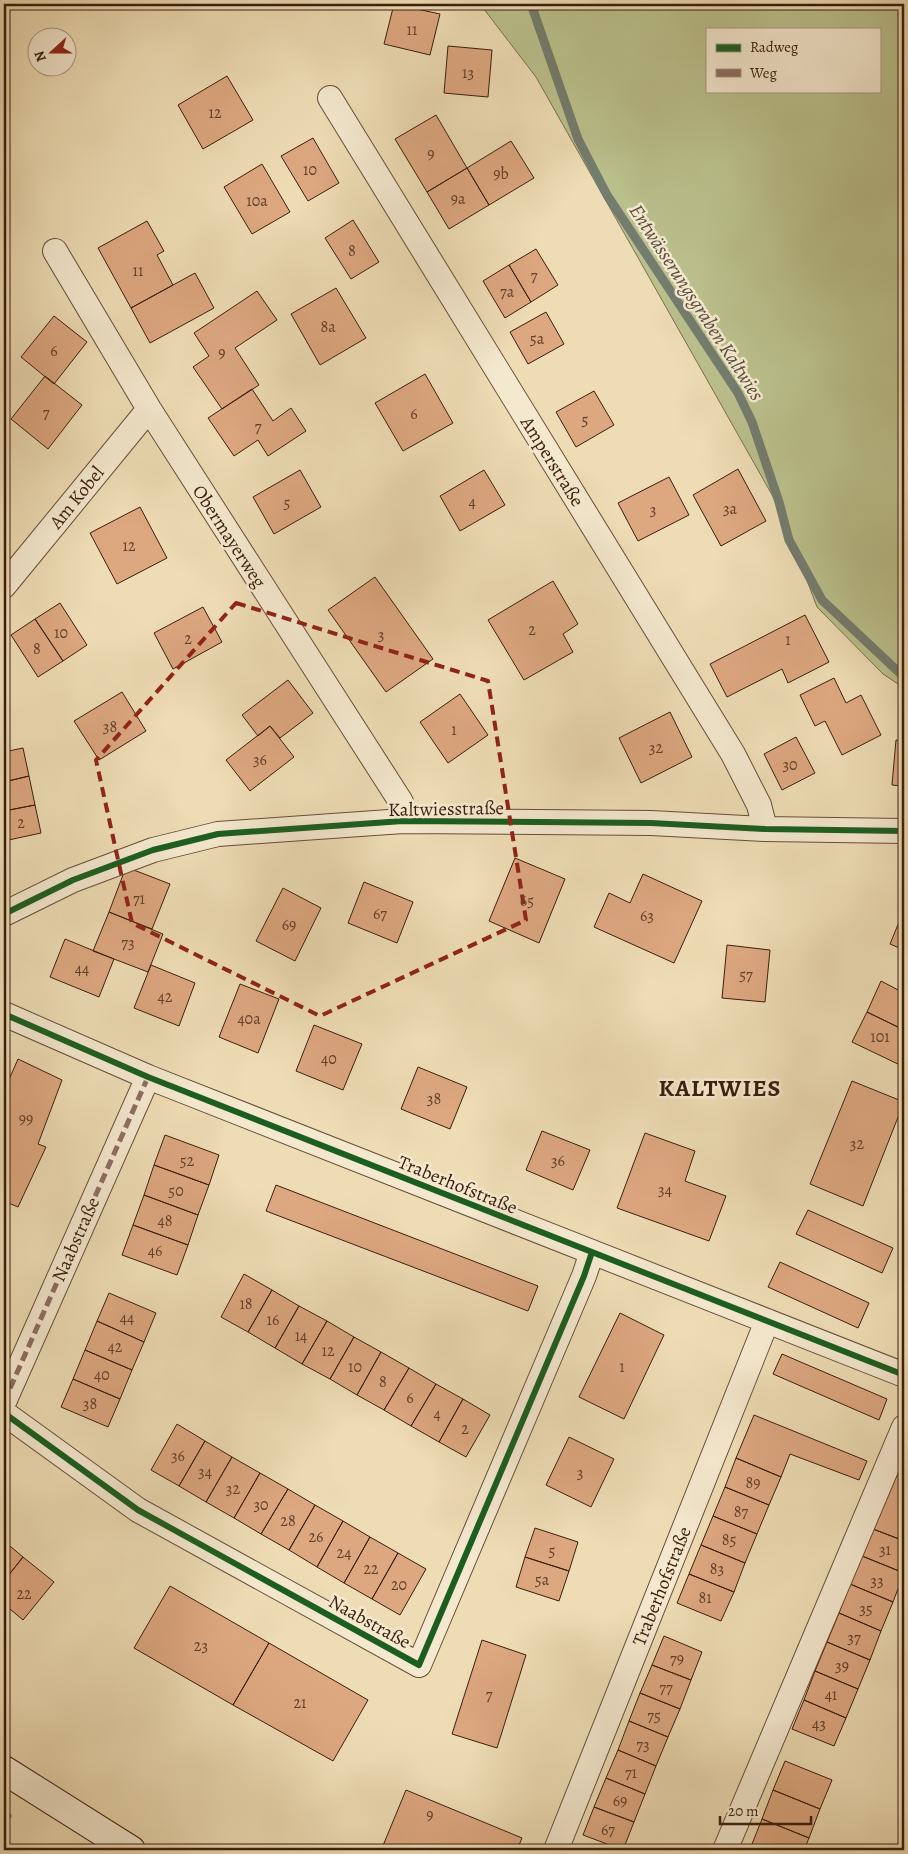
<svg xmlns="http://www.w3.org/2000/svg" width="908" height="1854" viewBox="0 0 908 1854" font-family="Alegreya,serif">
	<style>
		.green { fill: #bac08c; stroke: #7a6f4c; fill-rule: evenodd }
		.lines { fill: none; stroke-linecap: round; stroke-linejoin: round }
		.stream { stroke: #737c6e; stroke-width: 9 }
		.building { fill: #dda780; stroke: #3a1e0d }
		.minor-casing { stroke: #674e37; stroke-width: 26 }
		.secondary-casing { stroke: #3a1e0d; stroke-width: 30 }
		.minor { stroke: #f4e8ce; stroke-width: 24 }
		.secondary { stroke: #f4e8ce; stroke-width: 28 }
		.quiet { stroke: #8d6e63; stroke-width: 5; stroke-dasharray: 10 5; stroke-linecap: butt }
		.cycleway-casing { stroke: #f4e8ce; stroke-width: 9 }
		.cycleway { stroke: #1b5e20; stroke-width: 6 }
		.marked { fill: none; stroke: #8f2418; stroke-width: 4; stroke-dasharray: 10 6; stroke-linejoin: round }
		.labels { text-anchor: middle; stroke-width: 5; stroke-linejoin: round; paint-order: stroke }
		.number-label { font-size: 16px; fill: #63402a }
		.street-label { font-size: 19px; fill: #3a1e0d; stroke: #f4e8ce }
		.water-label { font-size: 20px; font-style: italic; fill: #564d3e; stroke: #f4e8ce }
		.district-label { font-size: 24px; font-weight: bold; letter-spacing: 1px; fill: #3a1e0d; stroke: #f4e8ce }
	</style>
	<rect width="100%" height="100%" fill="#eedcb4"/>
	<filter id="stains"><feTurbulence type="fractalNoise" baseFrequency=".004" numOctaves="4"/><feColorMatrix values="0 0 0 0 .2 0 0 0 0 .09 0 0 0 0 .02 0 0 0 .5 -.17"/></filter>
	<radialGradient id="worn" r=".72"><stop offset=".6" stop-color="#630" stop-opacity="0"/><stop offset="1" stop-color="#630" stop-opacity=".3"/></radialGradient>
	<path class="green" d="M480,4H904V688L883,674L817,607L780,509L536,77ZM707,29H879V91H707Z"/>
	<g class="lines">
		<path class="stream" d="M531,4L578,139L607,195L738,393L752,422L779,502L789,540L822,600L904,677"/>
	</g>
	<path class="building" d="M394,4L440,14L430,55L384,44Z
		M448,46L492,50L488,97L444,93Z
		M227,76L253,120L203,149L178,105Z
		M436,115L467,168L427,192L395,139Z
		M313,138L339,183L308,201L281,156Z
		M511,141L534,178L489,205L467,168Z
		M262,164L290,212L252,234L224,187Z
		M467,168L489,205L449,229L427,192Z
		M353,220L379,262L351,279L325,238Z
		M147,221L164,251L157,255L173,285L131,308L98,248Z
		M536,249L558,285L531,302L509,265Z
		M509,265L531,302L505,318L483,281Z
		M195,273L214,308L150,343L131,308Z
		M336,288L366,338L320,365L291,314Z
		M257,291L277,320L235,348L259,385L222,409L193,367L209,356L194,333Z
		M546,312L564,344L528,364L510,332Z
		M54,316L87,342L54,384L21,357Z
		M425,374L453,423L403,451L375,403Z
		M45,376L82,405L48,449L11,419Z
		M252,389L273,421L291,408L306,431L268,456L258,440L234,456L208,418Z
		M594,391L614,425L576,447L556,412Z
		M738,469L766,521L721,546L693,495Z
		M300,470L321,507L274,534L253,497Z
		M484,470L505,505L460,531L440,496Z
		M669,477L689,515L638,541L618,503Z
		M140,507L167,558L117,584L90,533Z
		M375,577L433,659L386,692L328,610Z
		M553,581L578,624L563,634L573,652L524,680L488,620Z
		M60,603L87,645L63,661L35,619Z
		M203,607L222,642L173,669L154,633Z
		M805,615L829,662L788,683L782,669L727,697L710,664Z
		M35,619L63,661L38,677L11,635Z
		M834,678L846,703L861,695L881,735L842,755L825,721L815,726L800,695Z
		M288,680L313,713L280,738L270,726L258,736L242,715Z
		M122,692L146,731L99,760L74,721Z
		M460,694L488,735L448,763L420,722Z
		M670,712L692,757L641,783L619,738Z
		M270,726L294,757L250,791L226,760Z
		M796,737L815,773L782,790L764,754Z
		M896,740L904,741V786L892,785Z
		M23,748L29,776L4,782V752Z
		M29,776L35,805L4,811V782Z
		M35,805L41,833L4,841V811Z
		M515,858L565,879L539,943L489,921Z
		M126,867L170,884L152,929L109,912Z
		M643,874L702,901L674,963L594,927L609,893L630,903Z
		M364,882L413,902L397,943L348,923Z
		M283,888L321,908L295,961L256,941Z
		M904,910V950L890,944Z
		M109,912L163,934L148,972L93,951Z
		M65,939L114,959L99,997L50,977Z
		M727,945L770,950L765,1002L722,998Z
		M151,965L195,983L179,1026L134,1008Z
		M881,981L904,993V1030L867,1012Z
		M240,984L279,999L258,1053L219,1037Z
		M867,1012L904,1030V1055L900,1065L852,1042Z
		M314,1025L362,1044L343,1090L296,1071Z
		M18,1059L62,1080L38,1144L46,1147L18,1207L4,1201V1091Z
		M418,1067L467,1087L450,1129L401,1109Z
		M852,1081L904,1102L863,1206L810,1184Z
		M542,1131L590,1150L573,1190L526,1170Z
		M645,1133L695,1151L685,1181L726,1196L709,1241L617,1208Z
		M165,1135L219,1155L209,1185L154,1165Z
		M154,1165L209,1185L198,1215L144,1195Z
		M276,1185L538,1286L528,1311L266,1211Z
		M144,1195L198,1215L188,1245L133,1225Z
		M808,1210L893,1248L882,1273L796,1234Z
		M133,1225L188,1245L177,1275L122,1255Z
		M780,1262L869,1303L858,1328L768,1287Z
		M244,1274L272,1290L248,1332L221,1317Z
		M272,1290L299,1306L275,1348L248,1332Z
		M109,1293L156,1313L144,1342L97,1321Z
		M299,1306L327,1321L302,1364L275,1348Z
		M620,1313L664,1335L624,1419L579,1397Z
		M97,1321L144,1342L132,1370L85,1350Z
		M327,1321L354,1337L330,1379L302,1364Z
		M354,1337L381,1352L357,1395L330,1379Z
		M85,1350L132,1370L120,1399L73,1379Z
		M381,1352L409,1368L384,1410L357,1395Z
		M782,1354L887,1399L879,1420L773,1374Z
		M409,1368L436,1384L411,1426L384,1410Z
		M73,1379L120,1399L108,1427L61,1407Z
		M436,1384L463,1399L439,1442L411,1426Z
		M463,1399L490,1415L466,1457L439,1442Z
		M754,1415L867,1461L859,1480L790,1454L781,1477L736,1458Z
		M177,1424L205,1441L179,1486L151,1470Z
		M569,1437L614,1459L591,1507L546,1485Z
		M205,1441L232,1457L206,1502L179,1486Z
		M232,1457L260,1473L234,1518L206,1502Z
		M736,1458L781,1477L769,1505L725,1487Z
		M260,1473L288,1489L261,1534L234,1518Z
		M895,1475L904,1479V1534L902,1540L873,1529Z
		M725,1487L769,1505L757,1534L713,1516Z
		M288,1489L315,1505L289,1550L261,1534Z
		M315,1505L343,1521L317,1567L289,1550Z
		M713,1516L757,1534L745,1563L701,1545Z
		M343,1521L370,1537L344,1583L317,1567Z
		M535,1528L578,1542L569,1571L525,1557Z
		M873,1529L904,1541V1573L862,1556Z
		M370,1537L398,1553L372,1599L344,1583Z
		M4,1541L23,1557L4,1581Z
		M701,1545L745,1563L734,1592L689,1574Z
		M398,1553L426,1569L400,1615L372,1599Z
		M862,1556L904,1573L893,1602L850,1584Z
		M23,1557L54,1582L23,1620L4,1604V1581Z
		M525,1557L569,1571L559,1601L516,1587Z
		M689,1574L734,1592L721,1621L677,1603Z
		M850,1584L893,1602L881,1631L839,1613Z
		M170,1586L269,1643L233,1705L134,1648Z
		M839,1613L881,1631L870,1660L827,1642Z
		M664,1636L702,1652L691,1680L652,1665Z
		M482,1640L526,1655L497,1748L452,1734Z
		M827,1642L870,1660L858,1689L815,1671Z
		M269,1643L368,1700L333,1761L233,1705Z
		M652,1665L691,1680L680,1709L640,1693Z
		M815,1671L858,1689L846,1718L804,1700Z
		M640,1693L680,1709L668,1737L629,1721Z
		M804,1700L846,1718L834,1746L792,1729Z
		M629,1721L668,1737L656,1766L618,1750Z
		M618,1750L656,1766L645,1794L606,1778Z
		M785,1761L832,1780L820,1809L773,1790Z
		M606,1778L645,1794L634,1822L594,1807Z
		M406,1790L522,1838L517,1850H389L382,1848Z
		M773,1790L820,1809L809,1838L762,1819Z
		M594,1807L634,1822L623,1850L583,1835Z
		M762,1819L809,1838L804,1850H754L750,1849Z"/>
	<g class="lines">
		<g class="minor-casing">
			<path id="minor" d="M330,98L733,754L759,805L765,829
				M55,251L149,409L401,802L403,821
				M4,586L149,409
				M4,914L73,880L153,850L218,834L403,821L651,823L765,829L904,831
				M4,1014L148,1077L904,1375
				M4,1402L148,1077
				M4,1413L138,1510L419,1665L584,1276L592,1252
				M556,1850L767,1321
				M725,1850L904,1427"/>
		</g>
		<g class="secondary-casing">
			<path id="secondary" d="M4,1770L131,1850"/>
		</g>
		<use href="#minor" class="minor"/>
		<use href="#secondary" class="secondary"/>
		<path class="quiet" d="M4,1402L148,1077
			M4,1811L9,1816L4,1821"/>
		<g class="cycleway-casing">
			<path id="cycleway" d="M4,914L73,880L153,850L218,834L403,821L651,823L765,829L904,831
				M4,1014L148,1077L904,1375
				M4,1413L138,1510L419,1665L584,1276L592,1252"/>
		</g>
		<use href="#cycleway" class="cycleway"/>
	</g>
	<path class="marked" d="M236,603L488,681L526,920L320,1016L132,923L96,760Z"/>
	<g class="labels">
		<g class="number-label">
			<text x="412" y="35">11</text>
			<text x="468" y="78">13</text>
			<text x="215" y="118">12</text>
			<text x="431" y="159">9</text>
			<text x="310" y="175">10</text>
			<text x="501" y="179">9b</text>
			<text x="458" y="204">9a</text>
			<text x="257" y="206">10a</text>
			<text x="352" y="256">8</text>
			<text x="138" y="276">11</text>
			<text x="534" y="281">7</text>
			<text x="507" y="297">7a</text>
			<text x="328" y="332">8a</text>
			<text x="537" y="344">5a</text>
			<text x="54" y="356">6</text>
			<text x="222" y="358">9</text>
			<text x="46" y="418">7</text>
			<text x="414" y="419">6</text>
			<text x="585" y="425">5</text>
			<text x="258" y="432">7</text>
			<text x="472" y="507">4</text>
			<text x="287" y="508">5</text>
			<text x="730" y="514">3a</text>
			<text x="653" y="515">3</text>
			<text x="129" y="551">12</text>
			<text x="532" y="635">2</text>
			<text x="61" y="638">10</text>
			<text x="381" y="640">3</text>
			<text x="188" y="644">2</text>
			<text x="788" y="645">1</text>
			<text x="37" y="654">8</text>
			<text x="110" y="732">38</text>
			<text x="454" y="735">1</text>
			<text x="656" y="753">32</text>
			<text x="260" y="765">36</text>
			<text x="790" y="770">30</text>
			<text x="21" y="828">2</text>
			<text x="139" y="904">71</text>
			<text x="527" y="906">65</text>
			<text x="380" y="919">67</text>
			<text x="647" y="921">63</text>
			<text x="289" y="930">69</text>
			<text x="128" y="948">73</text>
			<text x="82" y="974">44</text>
			<text x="746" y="980">57</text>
			<text x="165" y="1002">42</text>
			<text x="249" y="1024">40a</text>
			<text x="880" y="1042">101</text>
			<text x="329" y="1064">40</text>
			<text x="434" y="1104">38</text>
			<text x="26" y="1124">99</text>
			<text x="857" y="1149">32</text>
			<text x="187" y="1166">52</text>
			<text x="558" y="1166">36</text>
			<text x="665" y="1195">34</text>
			<text x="176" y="1196">50</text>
			<text x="165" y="1226">48</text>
			<text x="155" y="1256">46</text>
			<text x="246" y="1309">18</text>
			<text x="127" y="1323">44</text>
			<text x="273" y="1325">16</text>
			<text x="301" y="1341">14</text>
			<text x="115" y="1352">42</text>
			<text x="328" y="1356">12</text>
			<text x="355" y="1372">10</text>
			<text x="622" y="1372">1</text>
			<text x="102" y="1380">40</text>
			<text x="383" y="1387">8</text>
			<text x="410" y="1403">6</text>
			<text x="90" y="1409">38</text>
			<text x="437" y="1419">4</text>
			<text x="465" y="1434">2</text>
			<text x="178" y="1461">36</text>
			<text x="205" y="1477">34</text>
			<text x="580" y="1478">3</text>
			<text x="753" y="1488">89</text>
			<text x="233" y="1494">32</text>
			<text x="261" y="1510">30</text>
			<text x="741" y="1517">87</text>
			<text x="288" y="1526">28</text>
			<text x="316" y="1542">26</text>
			<text x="729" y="1545">85</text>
			<text x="885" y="1555">31</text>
			<text x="552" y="1556">5</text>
			<text x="344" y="1558">24</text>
			<text x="371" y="1574">22</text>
			<text x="717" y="1574">83</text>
			<text x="542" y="1585">5a</text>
			<text x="877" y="1586">33</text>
			<text x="399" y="1590">20</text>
			<text x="24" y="1599">22</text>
			<text x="705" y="1603">81</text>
			<text x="866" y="1614">35</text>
			<text x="854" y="1643">37</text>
			<text x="201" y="1651">23</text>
			<text x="677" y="1664">79</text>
			<text x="842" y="1671">39</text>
			<text x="666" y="1693">77</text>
			<text x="489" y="1700">7</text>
			<text x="831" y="1700">41</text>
			<text x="300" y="1708">21</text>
			<text x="654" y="1721">75</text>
			<text x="819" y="1729">43</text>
			<text x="643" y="1750">73</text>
			<text x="631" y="1778">71</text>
			<text x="620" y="1806">69</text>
			<text x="430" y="1820">9</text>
			<text x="608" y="1835">67</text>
		</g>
		<g class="street-label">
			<text transform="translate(553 461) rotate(58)" y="7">Amperstraße</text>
			<text transform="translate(76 497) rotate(-51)" y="7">Am Kobel</text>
			<text transform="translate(230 536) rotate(57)" y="7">Obermayerweg</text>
			<text transform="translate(446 808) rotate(-1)" y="7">Kaltwiesstraße</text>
			<text transform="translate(458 1184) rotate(22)" y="7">Traberhofstraße</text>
			<text transform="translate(75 1239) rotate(-66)" y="7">Naabstraße</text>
			<text transform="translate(661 1586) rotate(-68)" y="7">Traberhofstraße</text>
			<text transform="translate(370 1621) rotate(29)" y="7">Naabstraße</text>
		</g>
		<g class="water-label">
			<text transform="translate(697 302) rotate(57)" y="7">Entwässerungsgraben Kaltwies</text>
		</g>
		<g class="district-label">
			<text x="720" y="1096">KALTWIES</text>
		</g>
	</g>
	<rect width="908" height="1854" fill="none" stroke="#eedcb4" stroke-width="20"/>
	<rect x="5" y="5" width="898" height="1844" fill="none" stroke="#3a1e0d" stroke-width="2.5"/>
	<rect x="10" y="10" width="888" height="1834" fill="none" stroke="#3a1e0d"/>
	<rect x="706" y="28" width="175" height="65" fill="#f4e8ce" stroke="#aa9781"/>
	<rect x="716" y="44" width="25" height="8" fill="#1b5e20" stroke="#aa9781"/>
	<text x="750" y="52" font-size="15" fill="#3a1e0d">Radweg</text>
	<rect x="716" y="69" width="25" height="8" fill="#8d6e63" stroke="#aa9781"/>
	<text x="750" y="78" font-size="15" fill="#3a1e0d">Weg</text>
	<g transform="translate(52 52) rotate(249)"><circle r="24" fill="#f4e8ce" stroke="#aa9781"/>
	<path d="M0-4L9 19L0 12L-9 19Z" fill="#8f2418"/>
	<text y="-8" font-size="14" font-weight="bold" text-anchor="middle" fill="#3a1e0d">N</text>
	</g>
	<path d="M720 1816v8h91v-8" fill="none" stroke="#3a1e0d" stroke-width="2.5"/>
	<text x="728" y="1816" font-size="15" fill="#3a1e0d" stroke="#f4e8ce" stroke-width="4" paint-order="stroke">20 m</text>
	<rect width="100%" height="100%" filter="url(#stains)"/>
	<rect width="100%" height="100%" fill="url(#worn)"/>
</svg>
